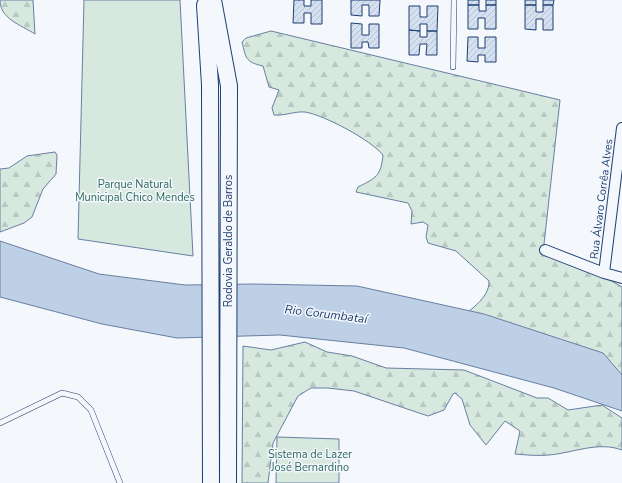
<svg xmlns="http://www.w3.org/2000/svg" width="622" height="483" viewBox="0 0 622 483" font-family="'Nunito Sans',sans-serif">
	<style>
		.forest { fill: url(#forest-firs); stroke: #687fa3 }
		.park { fill: #d7e8df; stroke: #687fa3 }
		.water { fill: #bed0e5; stroke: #687fa3 }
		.building { fill: url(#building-hatch); stroke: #1d3f73 }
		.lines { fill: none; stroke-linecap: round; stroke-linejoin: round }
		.service-casing { stroke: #1d3f73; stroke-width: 6 }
		.minor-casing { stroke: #1d3f73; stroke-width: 12 }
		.trunk-casing { stroke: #1d3f73; stroke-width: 18 }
		.service { stroke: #f4f7fb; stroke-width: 5 }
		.minor { stroke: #f4f7fb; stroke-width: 10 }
		.trunk { stroke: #f4f7fb; stroke-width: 16 }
		.labels { text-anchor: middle; stroke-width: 3; stroke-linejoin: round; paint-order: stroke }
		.park-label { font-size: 11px; fill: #2c6c60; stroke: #f4f7fb }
		.street-label { font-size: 11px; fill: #1d3f73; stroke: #f4f7fb }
		.water-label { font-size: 12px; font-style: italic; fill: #1d3f73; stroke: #f4f7fb }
	</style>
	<defs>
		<pattern id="forest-firs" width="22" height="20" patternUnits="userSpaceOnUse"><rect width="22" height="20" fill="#d7e8df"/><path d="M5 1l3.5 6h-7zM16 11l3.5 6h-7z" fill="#b8c8c3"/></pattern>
		<pattern id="building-hatch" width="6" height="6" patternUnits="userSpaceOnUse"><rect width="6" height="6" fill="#d5e0f0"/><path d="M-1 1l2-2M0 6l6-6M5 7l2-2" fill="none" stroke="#b6c1d1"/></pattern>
	</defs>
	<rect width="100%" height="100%" fill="#f4f7fb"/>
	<path class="forest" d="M0,0H33L35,34C21,25 0,19 0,0Z
		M271,31L560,100L543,253L610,280L622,287V398L456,320C468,312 490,298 489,281L456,251L428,243L426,237L428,225L423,222L411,224L412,211L408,203L356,192L358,187C376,178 381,176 383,155C371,140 324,115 305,112C295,111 285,116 274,115L272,108L279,90L269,87L263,66C245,62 246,58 242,42L246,38Z
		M55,152L57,155L56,174L43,189L32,217L24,223L0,232V169L9,168L27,156Z
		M305,342L327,352L352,356L386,368L464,370L537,398H548L568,410L602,405L622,418V450C598,441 573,453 549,455C538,456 526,455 515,454L520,431L505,421L486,445L470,425L462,399L455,393L453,394L444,410L428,416L354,391L328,388H311L298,396L273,443L268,483H242L243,346L271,350Z"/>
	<path class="park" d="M84,0H180L193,256L78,239Z
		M277,437L339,439V483H276Z"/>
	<path class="water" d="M0,241L99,274L185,285L254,284L357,286L484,314L603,353L622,375V411L554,388L404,348L280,335L177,338L102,324L0,297Z"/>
	<path class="building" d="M294,0H304V6H311V0H322V24H311V13H304V23H293Z
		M351,0H380L379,16H369V5H362V16L351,15Z
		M468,0H479V5H468Z
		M486,0H496V5H486Z
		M525,0H536V5H525Z
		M543,0H554L553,5H543Z
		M468,5H479V11H486V5H496V29H485V18H478V29H468Z
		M525,5H536V12H543V5H553V30H543V19H536V30L525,29Z
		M409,6H420V17H427V6H438L437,31H427V24H420V31L409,30Z
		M351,23L362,24V35H369V24H379V48H369L368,42H362V48H351Z
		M409,30L420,31V37H427V31H437V55H426L427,44H420L419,55H409Z
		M468,37H478V48H485V37H496V62H485V55H478V62L467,61Z"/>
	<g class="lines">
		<g class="service-casing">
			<path id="service" d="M453,67L454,0
				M0,423L62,393L78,397L91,410L120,483"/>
		</g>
		<g class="minor-casing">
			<path id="minor" d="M545,250L604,273L622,278
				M604,273L622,128"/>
		</g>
		<g class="trunk-casing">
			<path id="trunk" d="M213,0L229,86L228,483
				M205,5L210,85L211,483"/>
		</g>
		<use href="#service" class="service"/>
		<use href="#minor" class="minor"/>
		<use href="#trunk" class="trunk"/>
	</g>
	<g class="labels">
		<g class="park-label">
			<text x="135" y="188">Parque Natural<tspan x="135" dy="13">Municipal Chico Mendes</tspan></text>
			<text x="310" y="458">Sistema de Lazer<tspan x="310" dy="13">José Bernardino</tspan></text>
		</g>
		<g class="street-label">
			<text transform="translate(601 199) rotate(-83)" y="4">Rua Álvaro Corrêa Alves</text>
			<text transform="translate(228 241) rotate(-90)" y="4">Rodovia Geraldo de Barros</text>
		</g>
		<g class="water-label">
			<text transform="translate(326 314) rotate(7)" y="4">Rio Corumbataí</text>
		</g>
	</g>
</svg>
